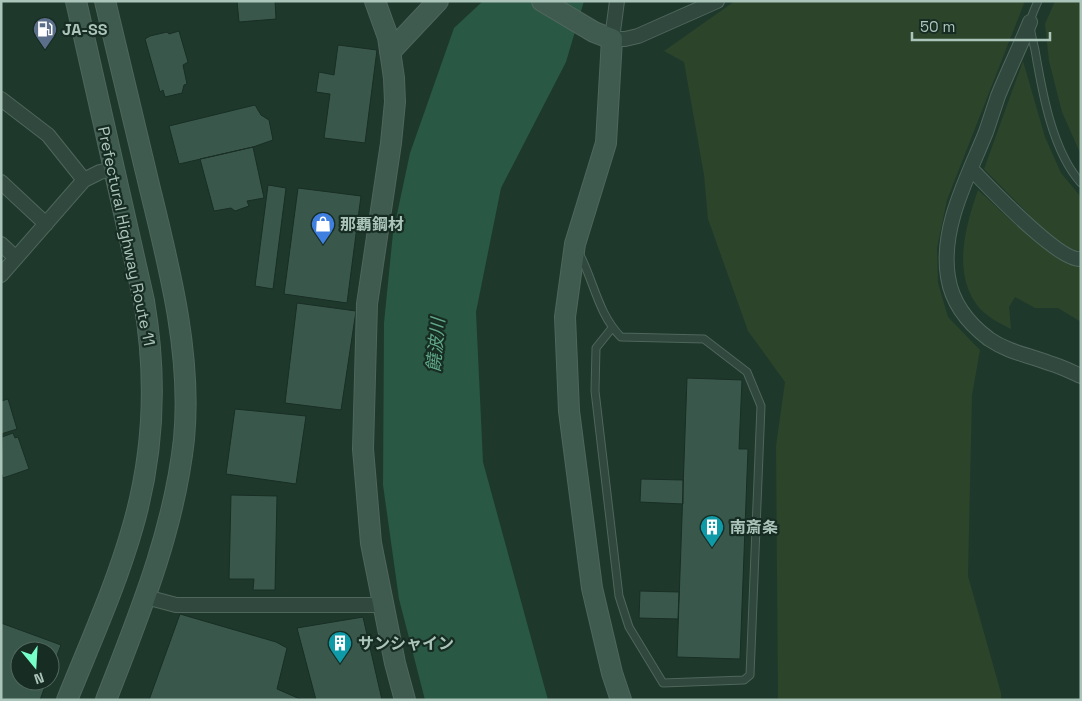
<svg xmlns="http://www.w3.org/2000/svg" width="1082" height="701" viewBox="0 0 1082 701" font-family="'Space Grotesk','Noto Sans JP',sans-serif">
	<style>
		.green { fill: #2c442a }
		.water { fill: #295844 }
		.building { fill: #39584b; stroke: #192e25 }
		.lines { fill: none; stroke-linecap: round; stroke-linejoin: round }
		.lane-casing { stroke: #4f665c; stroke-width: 9 }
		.street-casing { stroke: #4f665c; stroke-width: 16 }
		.secondary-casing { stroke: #4f665c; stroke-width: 22 }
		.lane { stroke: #31483e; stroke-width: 7 }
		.street { stroke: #31483e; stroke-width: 14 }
		.secondary { stroke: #3f5b50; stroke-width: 20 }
		.labels { text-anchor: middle; stroke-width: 4.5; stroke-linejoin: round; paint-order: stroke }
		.poi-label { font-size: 16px; font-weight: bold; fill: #abc5bb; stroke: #172c23; text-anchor: start }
		.street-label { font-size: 16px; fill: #abc5bb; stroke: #172c23 }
		.water-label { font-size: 18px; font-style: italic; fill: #60a888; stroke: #172c23 }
	</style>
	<rect width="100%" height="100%" fill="#1e382c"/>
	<path class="green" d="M735,1H1025L947,200L937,248L938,283L948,317L980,350L972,395L968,576L1001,693V700H778L776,446L785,382L748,331L708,219L704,175L684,62L664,51Z
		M1055,1H1081V155L1062,112L1049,61L1045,24Z
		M1023,61L1045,137L1061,173L1081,197V251L1071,250L1046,232L984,169Z
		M978,190C1004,213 1029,240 1058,258C1065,262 1074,264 1081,264V322L1058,308H1035L1015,297L1009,307L1011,329C999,323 985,316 977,305C952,271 966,225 978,190Z"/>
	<path class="water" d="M483,1H584L566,62L501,188L476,312L483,462L548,700H425L399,599L383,485L384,323L393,233L410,153L454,28Z"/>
	<path class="building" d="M237,1H275L276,19L239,22Z
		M179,31L188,62L183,65L187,84L184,85L182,93L165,97L163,90L160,92L145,39L150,36L167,32L169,34Z
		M338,45L377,50L365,143L324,138L330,94L316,92L319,72L334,75Z
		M255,105L261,115L269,120L273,140L253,147L179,164L169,126Z
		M253,147L264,198L247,201L249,206L235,211L231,208L214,211L200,159Z
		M268,185L286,188L273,289L255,286Z
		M298,188L361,196L347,303L284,294Z
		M297,303L356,311L341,410L285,403Z
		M687,378L742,380L739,449H748L740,659L677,657Z
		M8,399L17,429L1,434V401Z
		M235,409L306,416L296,484L226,474Z
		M13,433L15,438L18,437L29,469L3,478L1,472L2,437Z
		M641,479L683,480V504L640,502Z
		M231,495L277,496L275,590H253L254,579H229Z
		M640,591L679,592L678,619L639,618Z
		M180,614L276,642L287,648L277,689L300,699V700H149Z
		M363,617L382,700H316L297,628Z
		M1,623L61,645L50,674V651H20V681H47L40,700H1Z"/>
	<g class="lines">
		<g class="lane-casing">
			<path id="lane" d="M1038,1C1035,8 1031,16 1030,23C1030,31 1033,41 1035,50C1042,91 1052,151 1081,183
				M579,253C594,281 598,314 621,337L704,339L747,372L761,406L750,675L744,680L663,683L629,627L619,596L595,391L596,348L612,328"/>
		</g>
		<g class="street-casing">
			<path id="street" d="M617,1L612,39H625L638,36L717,1
				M1030,22C1020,47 1008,71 998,96C994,108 990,120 986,132C968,177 940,227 948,277C952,303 969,324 989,339C1008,352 1028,355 1049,363C1060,366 1070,371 1081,376
				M1,99L48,135L84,180
				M971,169C989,187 1059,262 1081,259
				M1,182L46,224
				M1,244L16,258
				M1,275L84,180L100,172L114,169
				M146,597L176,605H383"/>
		</g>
		<g class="secondary-casing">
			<path id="secondary" d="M105,1C120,64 135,126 150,189C170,270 192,356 184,439C174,531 139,615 106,700
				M375,1L388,37L394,78L395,102L391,143L367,304L363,449L371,543L395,663L405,700
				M542,1L594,32L612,39L606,143L575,244L565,317L569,411L592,588L612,673L621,700
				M390,52L438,1
				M67,700C90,643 116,586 133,526C154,453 157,377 144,301L76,1"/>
		</g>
		<use href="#lane" class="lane"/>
		<use href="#street" class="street"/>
		<use href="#secondary" class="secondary"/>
	</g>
	<defs>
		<g id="fuel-pin" transform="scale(1.25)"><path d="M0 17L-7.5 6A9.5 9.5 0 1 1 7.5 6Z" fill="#5c6f8a" stroke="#172c23"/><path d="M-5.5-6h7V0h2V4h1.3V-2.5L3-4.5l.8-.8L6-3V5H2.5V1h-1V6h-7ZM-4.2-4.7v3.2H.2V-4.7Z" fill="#fff"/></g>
		<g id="shop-pin" transform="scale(1.25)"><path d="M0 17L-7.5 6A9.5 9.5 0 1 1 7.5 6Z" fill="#3f7fe0" stroke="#172c23"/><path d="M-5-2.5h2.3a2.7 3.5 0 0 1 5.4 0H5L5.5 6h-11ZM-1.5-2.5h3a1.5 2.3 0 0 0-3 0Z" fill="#fff"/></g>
		<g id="building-pin" transform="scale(1.25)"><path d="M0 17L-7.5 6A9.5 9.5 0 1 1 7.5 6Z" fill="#0f9aa8" stroke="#172c23"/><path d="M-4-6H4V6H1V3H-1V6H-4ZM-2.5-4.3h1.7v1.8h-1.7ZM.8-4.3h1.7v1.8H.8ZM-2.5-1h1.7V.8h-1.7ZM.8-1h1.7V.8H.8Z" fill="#fff"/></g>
	</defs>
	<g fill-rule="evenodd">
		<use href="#fuel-pin" x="45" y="29"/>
		<use href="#shop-pin" x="323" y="224"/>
		<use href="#building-pin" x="712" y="527"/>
		<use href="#building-pin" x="340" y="643"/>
	</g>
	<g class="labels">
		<g class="poi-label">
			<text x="62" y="35">JA-SS</text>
			<text x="340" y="230">那覇鋼材</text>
			<text x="730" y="533">南斎条</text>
			<text x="358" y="649">サンシャイン</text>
		</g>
		<g class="street-label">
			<text transform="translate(127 236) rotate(78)" y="6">Prefectural Highway Route 11</text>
		</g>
		<g class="water-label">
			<text transform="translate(436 345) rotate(-85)" y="6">饒波川</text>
		</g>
	</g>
	<rect width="1082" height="701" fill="none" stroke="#abc5bb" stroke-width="5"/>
	<g transform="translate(35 666) rotate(162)"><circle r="24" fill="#172c23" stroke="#526960"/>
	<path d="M0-4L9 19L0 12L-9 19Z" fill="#76ffc8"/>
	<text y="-8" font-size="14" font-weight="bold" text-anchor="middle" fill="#abc5bb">N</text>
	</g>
	<path d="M912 32v8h138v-8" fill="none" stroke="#abc5bb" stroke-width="2.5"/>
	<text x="920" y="32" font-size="15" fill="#abc5bb" stroke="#172c23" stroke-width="4" paint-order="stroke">50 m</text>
</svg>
